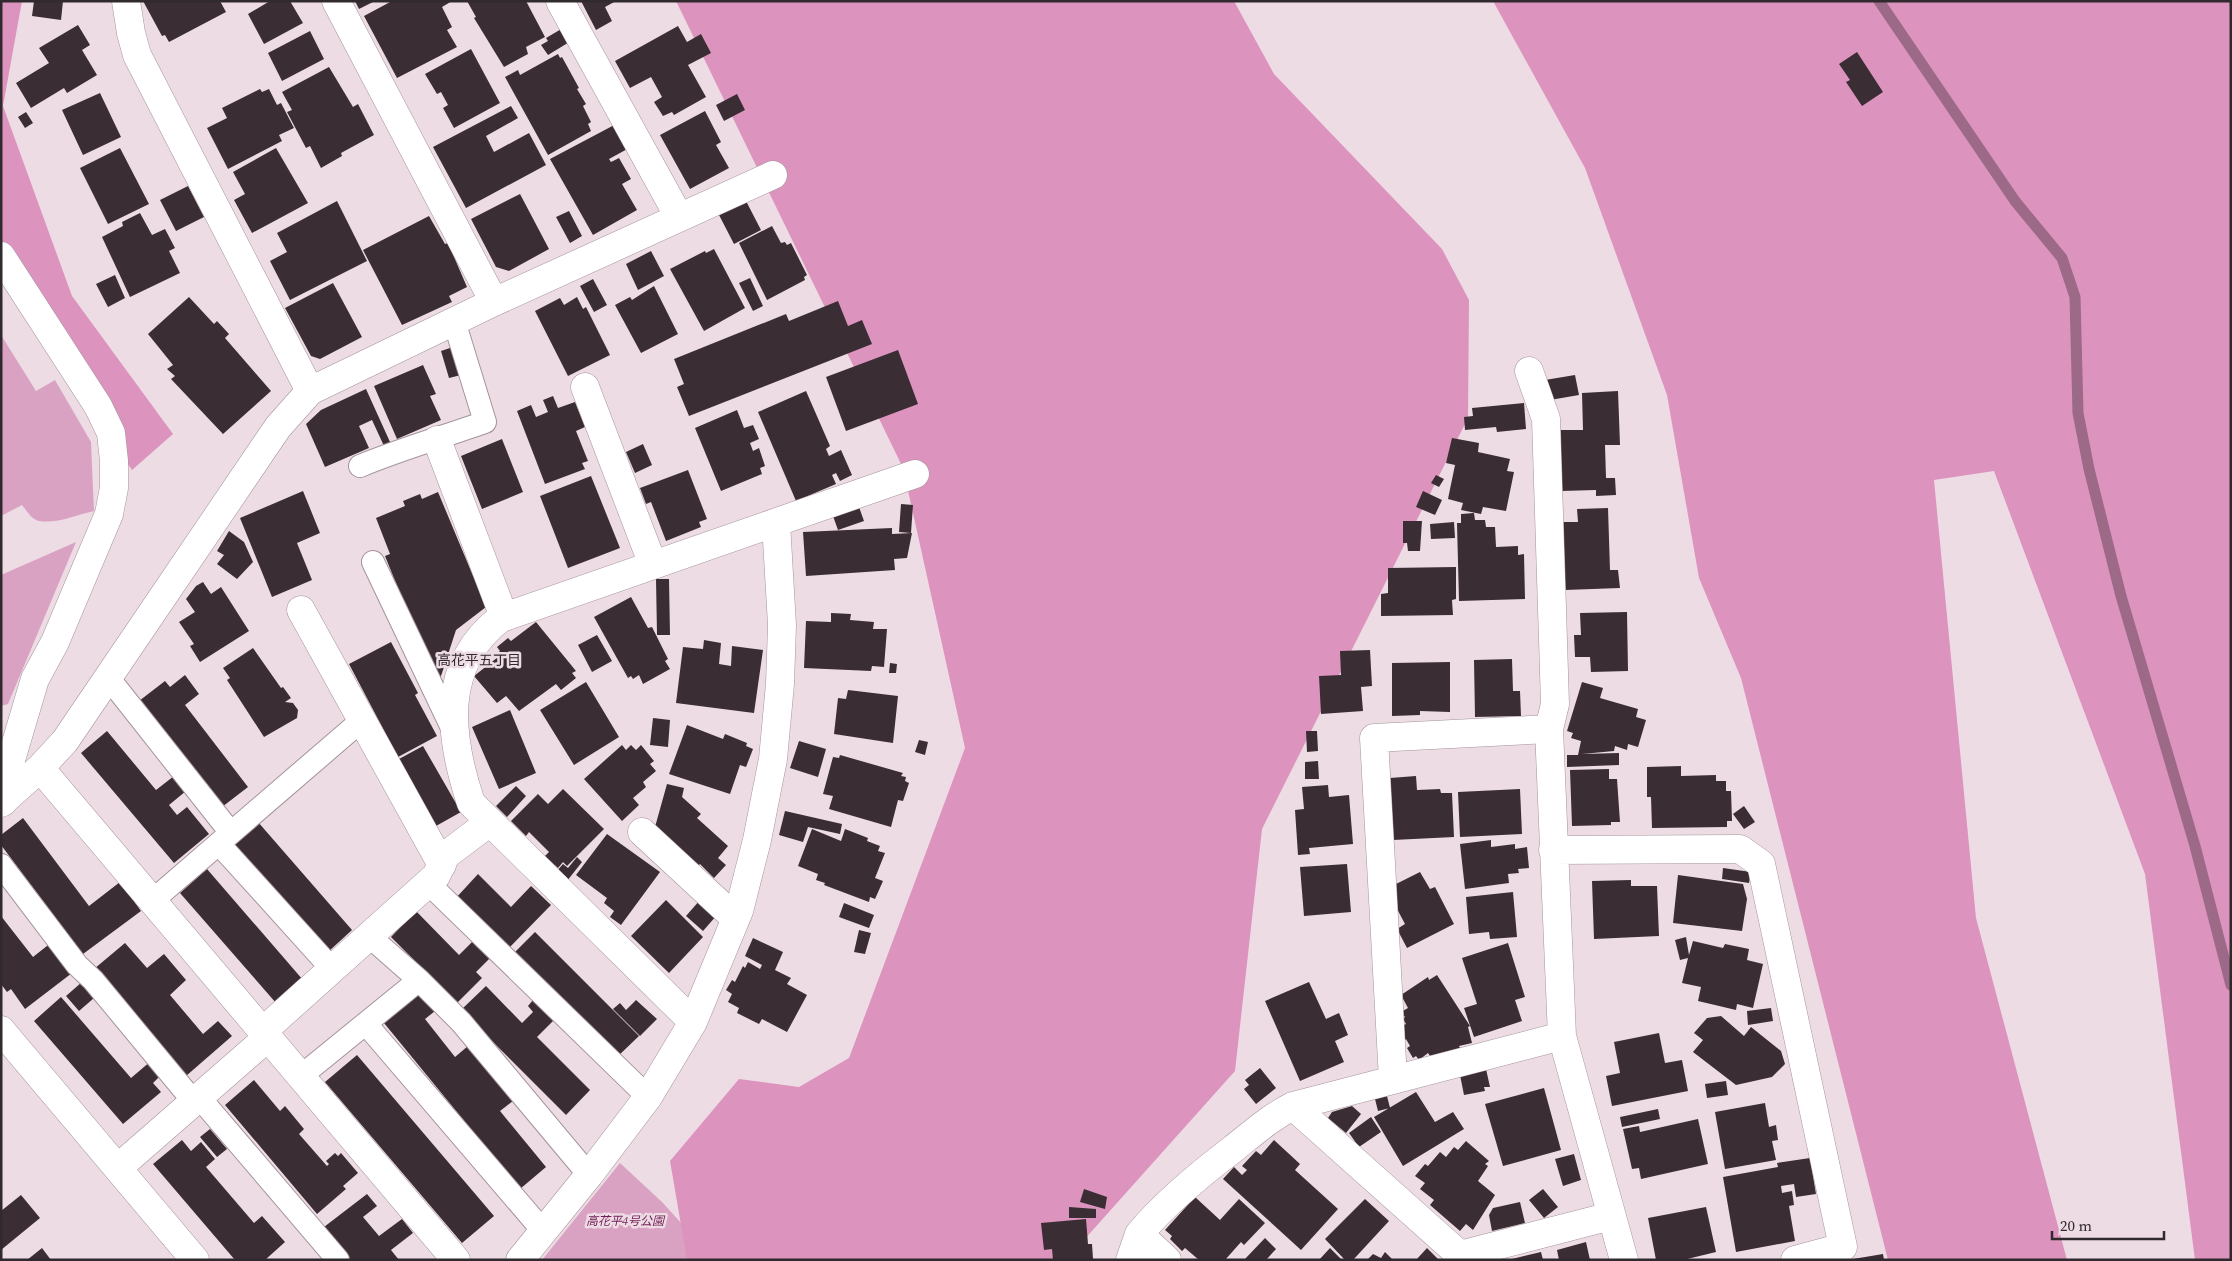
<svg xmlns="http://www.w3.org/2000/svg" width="2232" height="1261" viewBox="0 0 2232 1261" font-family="'Source Serif 4','Noto Sans JP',serif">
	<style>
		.green { fill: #daa2c2 }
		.forest { fill: #dc94be }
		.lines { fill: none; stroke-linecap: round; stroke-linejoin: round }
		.stream { stroke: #9c6987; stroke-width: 11 }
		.building { fill: #3a2d34 }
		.service-casing { stroke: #a4939c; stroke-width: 24 }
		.minor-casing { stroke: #a4939c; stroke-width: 29 }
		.service { stroke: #fff; stroke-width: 22 }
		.minor { stroke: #fff; stroke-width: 28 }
		.labels { text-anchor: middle; stroke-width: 5; stroke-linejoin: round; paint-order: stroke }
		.park-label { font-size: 12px; font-style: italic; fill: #6f1b54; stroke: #eedce5 }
		.neighbourhood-label { font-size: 14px; fill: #30292d; stroke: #eedce5 }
	</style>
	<rect width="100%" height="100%" fill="#eedce5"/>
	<path class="green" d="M1,335L36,391L55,380L91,442L94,511C77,515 56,524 39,521C31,519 27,511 22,505L1,516Z
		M76,542L8,704L1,706V575Z
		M620,1163L662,1202L715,1260H542Z"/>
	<path class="forest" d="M1,1H22L3,106L72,296L173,434L132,470L1,277Z
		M676,1H1234L1274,74L1442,249L1469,300L1468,418L1262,829L1235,1071L1066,1260H687L670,1161L739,1079L799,1087L849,1058L965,748L903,468Z
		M1493,1H2231V1260H2195L2145,874L1994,471L1934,480L1976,918L2067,1260H1888L1741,678L1699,578L1667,395L1585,168Z"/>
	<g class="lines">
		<path class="stream" d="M1879,1L2015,201L2062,258L2075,297L2078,413L2089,469L2121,596L2195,846L2231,985"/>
	</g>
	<path class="building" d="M34,1H63L61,20L32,16Z
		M143,1H220L226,12L169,42L165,35L162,36Z
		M270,1H290L303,23L264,44L248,14Z
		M355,1H375L359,9Z
		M392,1H452L442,7L452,27L447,30L457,47L397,78L364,16Z
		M467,1H526L545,37L526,47L528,54L504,67L474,18L476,17Z
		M581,1H616L605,7L612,21L596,30Z
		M78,25L90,45L82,50L97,75L67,93L64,88L31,108L16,83L49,63L39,48Z
		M678,26L687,42L701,34L711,53L688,65L706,97L674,115L672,112L663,116L654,102L662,97L651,77L630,88L615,61Z
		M563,28L571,41L548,55L541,45L548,41L546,38Z
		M310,31L324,59L282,81L268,53Z
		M471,49L500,103L454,128L443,108L448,105L441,92L437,94L425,74Z
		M1857,52L1883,92L1862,106L1846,82L1850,80L1839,64Z
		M558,54L560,58L562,57L579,88L577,89L586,104L583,106L591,122L588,124L591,131L548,155L505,77L518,70L520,75Z
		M329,67L353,107L358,104L374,135L341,153L342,156L321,168L310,146L306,148L287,112L292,110L282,92Z
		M260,89L262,92L269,89L277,105L281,103L294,128L279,135L282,141L228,169L207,128L227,118L222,108Z
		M100,93L121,137L83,155L62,110Z
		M737,94L745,110L724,121L716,105Z
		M511,106L518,118L486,136L494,152L529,133L546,165L466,208L433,147Z
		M705,111L721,142L716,145L729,168L690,189L660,135Z
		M26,112L33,123L25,128L18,117Z
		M618,123L631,147L609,159L611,162L619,158L631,179L622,184L637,210L593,235L550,159Z
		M120,148L149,204L108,224L80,168Z
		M276,148L308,203L252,233L234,200L245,194L233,172Z
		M188,186L204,217L176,231L160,200Z
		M520,194L549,249L509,271L496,267L471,219Z
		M337,201L367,261L290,300L270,261L287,252L277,233Z
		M746,201L761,230L734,244L719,215Z
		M569,211L582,236L570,243L556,217Z
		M140,213L152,235L165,229L175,248L169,251L180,273L130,297L102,237L123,226L122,222Z
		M429,216L445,244L448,243L467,287L449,296L452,302L402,325L363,250Z
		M772,226L781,243L785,242L787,245L791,243L807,275L804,277L805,280L767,300L739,243Z
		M714,249L745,308L704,331L670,269L705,251L706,253Z
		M651,251L664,276L638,290L626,264Z
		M115,275L125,298L108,307L96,284Z
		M750,278L763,306L753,311L739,283Z
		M593,279L607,305L594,312L580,286Z
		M333,283L362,337L320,359L311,356L285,308Z
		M654,286L678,334L641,353L615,305L630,297L632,300Z
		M189,297L214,324L217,321L229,334L225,338L271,391L223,434L171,379L175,376L167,369L173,365L148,334Z
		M577,297L583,309L586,307L610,355L568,376L535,311L560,298L564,305Z
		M838,301L848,326L862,320L872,344L689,416L677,387L684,384L674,359L786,314L789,321Z
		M453,347L461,375L449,378L441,351Z
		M898,350L918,404L846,431L826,377Z
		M423,365L436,394L430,396L441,420L397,439L374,386Z
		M1575,375L1579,395L1550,400L1545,380Z
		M366,389L390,442L384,446L372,420L359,426L369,448L325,467L306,424L321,410Z
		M806,391L830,446L826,449L829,456L841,450L852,475L840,481L836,473L832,475L836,484L796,501L758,412Z
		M1618,391L1620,445H1605L1606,478H1615L1616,495L1596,496V490L1561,491L1559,430H1583L1582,393Z
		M553,396L558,408L575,402L585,427L576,431L588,461L582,463L585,469L545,484L517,411L531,405L536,417L548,412L543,400Z
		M1524,403L1526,429L1497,432L1496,427L1465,430L1464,417L1473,416L1472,408Z
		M737,410L744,428L753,425L759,439L750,443L753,451L759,448L765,466L760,468L762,474L721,491L695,428Z
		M1452,438L1479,443L1478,452L1510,459L1507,471L1514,472L1506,511L1483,507L1481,514L1461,510L1463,503L1448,499L1455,465L1446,463Z
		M502,439L523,492L482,509L461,456Z
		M643,444L652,465L635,473L626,452Z
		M688,470L707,519L699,522L701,527L666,541L651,502L646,504L640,488Z
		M1436,475L1444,479L1439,487L1431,483Z
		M591,476L620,548L568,568L540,496Z
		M303,491L320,533L297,543L312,580L272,597L240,518Z
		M1423,491L1442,500L1435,515L1416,507Z
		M438,492L486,607L456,630L440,679L421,645L385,556L390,554L376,518L405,506L403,501L420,494L422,499Z
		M901,504L913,505L911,533L899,532Z
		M859,507L864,521L838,530L833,516Z
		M1608,508L1610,570H1618L1620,588L1565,590L1561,522H1578L1577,509Z
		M1474,513L1475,520H1485L1486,527H1495L1496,547L1518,546V555L1524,554L1525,599L1459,601L1457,523H1461V514Z
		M1403,521H1422L1420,551H1408L1407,543H1403Z
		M1454,522L1455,538L1431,539L1430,524Z
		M892,528V534L912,533L907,558L894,559L895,570L806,576L803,532Z
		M229,531L244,542L253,562L237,579L217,564L224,555L217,551Z
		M1456,567V599L1452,600L1453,615L1381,616V594L1388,593V568Z
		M656,579H669L670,635H657Z
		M203,582L211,594L221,587L249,631L200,662L190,646L194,644L179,622L195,612L186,599L196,586Z
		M631,597L648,628L652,627L668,659L665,661L670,669L643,684L639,675L633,679L631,676L628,678L594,617Z
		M1627,612L1628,671L1591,672L1590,657H1575L1574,635H1581L1580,613Z
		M831,613L851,614L850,620L874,622L873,629H887L884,667L872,666L871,671L804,668L806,621L831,622Z
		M536,622L576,671L572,673L576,678L561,690L556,684L519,711L506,696L497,703L474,676L498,657L496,654L500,651L497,647L508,638L511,641Z
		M597,635L612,661L592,672L578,645Z
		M704,640L721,643L719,664L731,666L732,646L763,650L754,713L676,703L683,647L703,649Z
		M391,642L418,693L415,695L437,736L398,757L349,664Z
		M253,648L281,688L283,687L291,698L285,702L293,703L298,710L297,718L264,737L227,680L230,678L223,668Z
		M1370,650L1372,686L1361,687L1363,711L1321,714L1319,676L1341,675L1340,651Z
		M1512,659L1513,691H1520L1521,716L1475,717L1474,660Z
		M1450,662V712L1420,711V715L1392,716V663Z
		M890,663L897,664L896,673H889Z
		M185,675L199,694L185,705L248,787L222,807L139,701L165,681L170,687Z
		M586,682L619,737L574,765L540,710Z
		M1582,682L1603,688L1600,698L1638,709L1636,717L1646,720L1638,747L1628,744L1627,750L1615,746L1614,751L1582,754L1619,753V765L1567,767V755H1578L1581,741L1571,738L1573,733L1567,731Z
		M848,690L898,696L893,743L834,734L838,698L846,699Z
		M510,710L536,773L499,789L472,727Z
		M653,718L670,720L668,747L650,745Z
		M687,725L723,739L725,734L747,743L746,746L753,749L746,767L740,765L730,794L669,774Z
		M107,731L156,790L174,776L186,791L169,805L177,815L187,807L209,834L174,863L81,753Z
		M1306,731H1317L1318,751L1307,752Z
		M919,740L928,742L925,755L915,752Z
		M799,741L826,749L818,777L790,768Z
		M622,745L626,750L631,745L636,750L641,745L654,761L650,764L656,771L643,782L646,787L633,798L639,805L622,821L584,779Z
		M423,746L461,812L436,826L399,759Z
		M840,755L903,773L901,776L906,777L905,781L909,783L903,801L898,800L891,827L829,809L833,796L823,794L833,757L839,758Z
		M1318,761L1319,779H1305V762Z
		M1681,766V776L1716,775V781H1726V791H1731L1732,821H1727V827L1652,828L1651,797H1647V767Z
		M1609,769V779H1617L1620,822H1611V825L1572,826L1570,770Z
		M1416,776L1417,790L1440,789L1441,793H1452L1454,837L1393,840L1390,778Z
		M667,784L684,788L682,797L701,814L697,818L728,846L718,858L726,865L714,878L700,864L697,867L655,827Z
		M1328,785L1329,797L1349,795L1353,844L1309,848L1310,854L1298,855L1295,810L1304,809L1302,787Z
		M516,786L526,796L507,817L496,806Z
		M563,789L604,829L567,866L563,862L558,868L545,856L549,852L529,832L526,836L511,821L538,794L548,804Z
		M1520,789L1522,834L1460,837L1458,792Z
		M1744,806L1755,822L1744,829L1733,814Z
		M785,811L842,824L840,834L808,827L803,842L779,835Z
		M23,818L89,906L120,882L141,911L83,954L1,845V835Z
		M258,822L352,930L328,952L233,844Z
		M812,829L841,841L845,829L868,838L867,841L880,846L878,851L885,853L875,878L883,881L875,899L870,897L869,902L824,885L825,883L816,880L818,874L798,866Z
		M607,834L660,872L621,925L610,917L614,911L604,903L607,898L576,875Z
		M1491,840V847L1515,844V849L1527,847L1529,868L1518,869L1519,873L1508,874L1509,883L1465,889L1460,844Z
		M577,857L582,862L567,881L556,872L563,864L568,868Z
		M1347,864L1351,912L1304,916L1300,867Z
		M1723,868L1751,872L1749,883L1722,879Z
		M207,869L303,980L276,1003L180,893Z
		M1420,872L1430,889L1435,887L1454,924L1407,948L1397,929L1405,924L1396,907V884Z
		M478,874L511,907L531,886L551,905L507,950L455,899Z
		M1678,875L1743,884L1747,899L1742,931L1673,923Z
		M1631,880V886H1657L1659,936L1594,939L1592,881Z
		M1513,892L1517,937L1490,939L1489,932L1469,934L1466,897Z
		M666,900L703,937L669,973L631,936Z
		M700,900L717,915L703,931L686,916Z
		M844,903L874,915L869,928L839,917Z
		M416,911L459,955L474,940L491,957L476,972L482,978L457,1003L391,937Z
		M1,916L33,957L52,942L72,973L25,1009L11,989L7,992L1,984Z
		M859,930L871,933L865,954L854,952Z
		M535,932L639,1036L616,1058L513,954Z
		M1686,937L1689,955L1693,941L1723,948L1725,944L1749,949L1747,960L1763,964L1753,1008L1737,1004L1736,1010L1698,1001L1701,987L1682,983L1688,958L1680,960L1675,940Z
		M753,938L783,952L775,970L791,978L787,984L807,995L787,1032L762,1019L759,1024L737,1013L739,1008L728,1002L732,994L726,990L732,980L735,982L743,966L745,968L748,962L760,969L762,965L745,956Z
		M125,943L147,968L164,954L186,980L170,995L203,1034L218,1021L232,1036L186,1076L94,969Z
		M1508,943L1525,997L1515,1000L1522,1021L1474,1037L1464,1008L1477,1004L1462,958Z
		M1437,975L1470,1026L1468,1027L1472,1043L1459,1046L1460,1048L1430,1056L1428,1053L1419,1060L1416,1056L1413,1058L1407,1048L1410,1046L1406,1039L1404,1041L1402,1026L1406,1024L1403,1019L1405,1017L1401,1012L1408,1008L1401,995L1428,977L1429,980Z
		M82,982L94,998L79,1011L66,996Z
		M1309,982L1326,1019L1339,1013L1348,1035L1335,1041L1344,1062L1300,1081L1265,1001Z
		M486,986L522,1023L533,1012L528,1006L533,1000L554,1020L537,1037L590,1090L566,1115L461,1010Z
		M419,993L435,1011L425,1019L455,1057L468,1046L513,1101L500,1111L546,1167L520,1189L384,1023Z
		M61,997L131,1078L151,1061L162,1074L153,1083L161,1092L123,1124L34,1021Z
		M636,1000L657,1019L640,1036L613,1009L620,1003L626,1010Z
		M1771,1008L1773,1021L1748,1025L1747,1011Z
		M1721,1016L1744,1036L1751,1027L1781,1051L1785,1064L1772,1077L1736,1085L1693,1052L1703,1040L1694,1033L1707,1018Z
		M1659,1033L1665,1063L1682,1060L1688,1091L1612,1106L1606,1076L1620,1073L1614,1042Z
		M357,1055L494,1216L462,1243L325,1082Z
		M1260,1068L1276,1088L1256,1104L1244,1089L1249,1085L1245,1080Z
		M1486,1069L1490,1087H1484L1485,1091L1464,1095L1460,1075Z
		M254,1080L280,1111L285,1106L304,1129L299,1134L327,1166L329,1164L326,1161L335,1153L338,1156L341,1153L358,1173L343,1186L346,1189L317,1214L225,1105Z
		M1726,1081L1728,1095L1707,1098L1705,1084Z
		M1544,1088L1561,1150L1503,1166L1485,1104Z
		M1416,1092L1435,1122L1453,1112L1464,1129L1403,1166L1374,1117Z
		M1387,1096L1390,1108L1378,1111L1375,1099Z
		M1765,1103L1769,1127L1776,1125L1778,1140L1772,1141L1776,1160L1725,1169L1715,1112Z
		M1352,1106L1361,1114L1346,1133L1328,1118L1332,1112Z
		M1658,1109L1660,1119L1622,1127L1620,1117Z
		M1371,1117L1381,1132L1359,1147L1349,1133Z
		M1698,1119L1708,1164L1641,1179L1639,1168L1632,1169L1623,1129L1639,1126L1640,1132Z
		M210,1129L227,1149L217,1157L200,1137Z
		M182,1140L191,1151L201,1142L215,1159L206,1167L254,1223L262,1216L285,1242L265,1260H235L153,1164Z
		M1274,1140L1300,1164L1295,1170L1338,1209L1301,1250L1223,1179L1234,1167L1242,1175L1247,1170L1242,1166L1256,1151L1261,1155Z
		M1466,1141L1489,1161L1485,1164L1488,1166L1478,1181L1495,1195L1473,1230L1466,1224L1460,1231L1430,1205L1434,1200L1420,1189L1425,1183L1415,1176L1425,1164L1428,1166L1440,1152L1446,1157L1454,1147L1458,1150Z
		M1574,1154L1581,1180L1563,1186L1555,1159Z
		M1810,1158L1816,1194L1796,1197L1794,1184L1781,1186L1782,1193L1792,1191L1794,1205L1789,1206L1795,1241L1736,1252L1723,1177L1778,1167L1777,1163Z
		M1084,1189L1107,1197L1105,1209L1080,1202Z
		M1543,1189L1558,1207L1544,1218L1529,1200Z
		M367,1194L377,1206L363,1217L379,1236L402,1219L413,1233L391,1250L399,1260H351L324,1227Z
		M21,1195L40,1218L1,1250V1211Z
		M1195,1197L1220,1220L1239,1199L1265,1223L1244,1245L1241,1242L1225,1260H1199L1185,1248L1182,1251L1170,1239L1172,1236L1165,1230Z
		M1365,1199L1389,1221L1353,1260H1345L1325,1239Z
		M1520,1202L1525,1223L1492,1231L1489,1215L1493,1208Z
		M1069,1207L1096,1209V1218H1069Z
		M1706,1207L1716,1252L1683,1260H1656L1648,1218Z
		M1086,1219L1088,1244H1092L1093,1259L1053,1260L1052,1249L1044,1250L1041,1223Z
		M1265,1238L1276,1249L1266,1260H1244Z
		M1586,1242L1590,1260H1559L1557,1250Z
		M42,1248L51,1260H27Z
		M1330,1248L1342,1260H1319Z
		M1427,1248L1439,1260H1416Z
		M1385,1252L1393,1260H1367L1373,1254L1381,1258Z
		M1541,1252L1543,1260H1512V1259Z
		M1883,1254L1884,1260H1853V1259Z"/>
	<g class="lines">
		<g class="service-casing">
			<path id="service" d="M360,466C401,449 443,437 485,422L454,321
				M373,562L453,730
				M107,676L231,833
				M219,844L332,969
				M1,865L77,965L93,980L194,1102
				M428,883L648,1097
				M152,901L362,720
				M369,936L419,980L461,1022L589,1175
				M366,1024L544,1232
				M301,1076L419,980
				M199,1097L338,1260"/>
		</g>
		<g class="minor-casing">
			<path id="minor" d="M126,1L131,33L137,55L310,391
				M336,1L494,302
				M560,1L679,217
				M1,256L98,406L111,433L114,461V488L109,514L55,642L35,679L10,763L3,802
				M1529,371L1546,419L1555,704L1549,729L1562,1036L1624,1260
				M585,387L653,565
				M437,440L504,617
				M301,610L442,865
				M40,768L456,1260
				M1,803L40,768L65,741L278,427L310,391L494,302L773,175
				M642,832L735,918
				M1553,850L1740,849L1761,864L1843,1247L1795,1260
				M693,1022L471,803C449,737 439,665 501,618L915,474
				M1,1030L195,1260
				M263,1031L436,876L446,855L490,822
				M1393,1079L1374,738L1549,729
				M1293,1106L1460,1255L1611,1216
				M119,1167L268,1037
				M1139,1234C1166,1202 1200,1174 1233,1149C1253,1133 1271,1117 1293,1106L1562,1036
				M520,1260L589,1175L648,1097L693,1022L739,911L757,840L773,759L780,684L782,625L776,523
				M1130,1260L1139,1234L1167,1260"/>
		</g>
		<use href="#service" class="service"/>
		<use href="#minor" class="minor"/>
	</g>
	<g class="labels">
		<g class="park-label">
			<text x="625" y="1225">高花平4号公園</text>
		</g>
		<g class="neighbourhood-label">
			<text x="479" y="665">高花平五丁目</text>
		</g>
	</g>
	<rect width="2232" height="1261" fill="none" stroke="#30292d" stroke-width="5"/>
	<path d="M2052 1231v8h112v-8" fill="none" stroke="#30292d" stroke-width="2.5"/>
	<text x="2060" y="1231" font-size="15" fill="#30292d" stroke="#eedce5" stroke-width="4" paint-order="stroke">20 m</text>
</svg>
